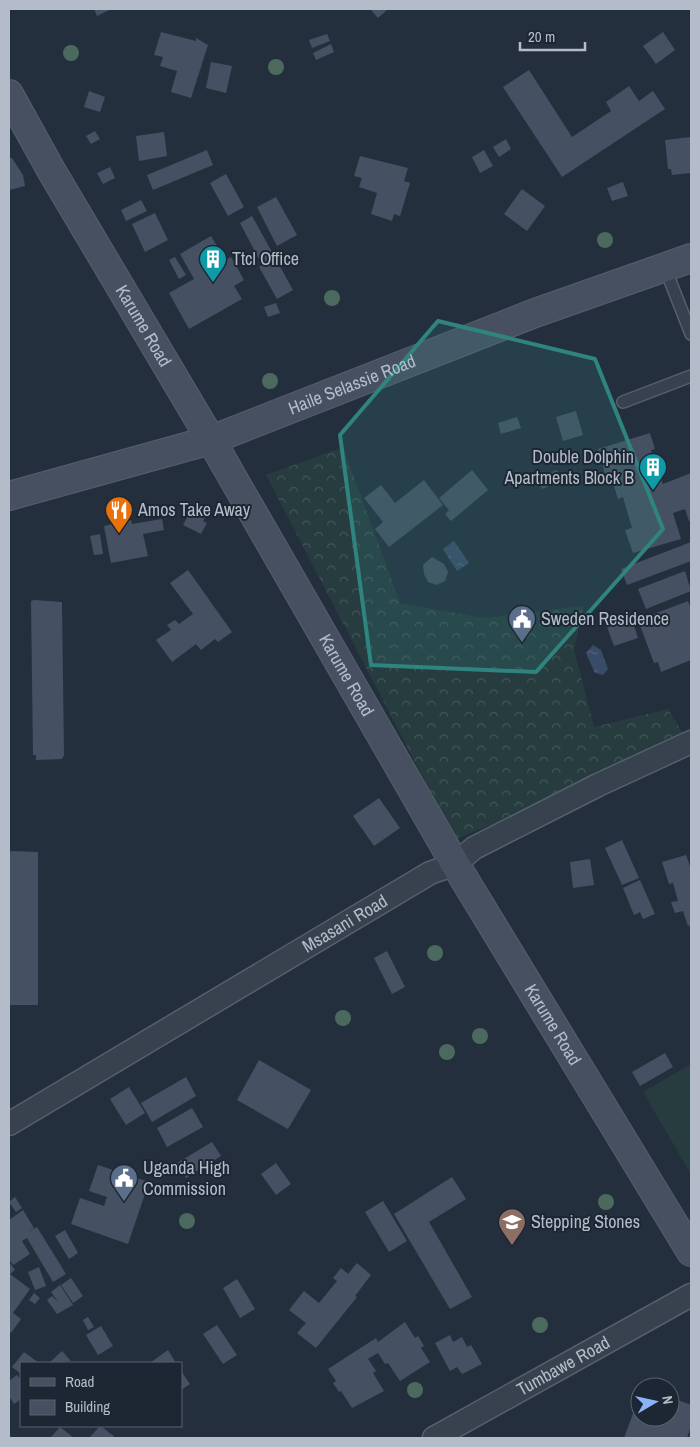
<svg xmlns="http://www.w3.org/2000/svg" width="700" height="1447" viewBox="0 0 700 1447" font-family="'Archivo Narrow',sans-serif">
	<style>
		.green { fill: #263c3f }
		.forest { fill: url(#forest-crowns) }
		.water { fill: url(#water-ripples) }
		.building { fill: #455162 }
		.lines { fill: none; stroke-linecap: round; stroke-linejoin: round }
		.lane-casing { stroke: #565f6c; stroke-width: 14 }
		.street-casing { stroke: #565f6c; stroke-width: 25 }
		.secondary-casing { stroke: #565f6c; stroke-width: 30 }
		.lane { stroke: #38414e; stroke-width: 11 }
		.street { stroke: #38414e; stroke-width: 22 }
		.secondary { stroke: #465061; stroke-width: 28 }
		.tree { fill: #4b6a5d }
		.marked { fill: #308480; fill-opacity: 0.2; stroke: #308480; stroke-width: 4; stroke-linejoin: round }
		.labels { text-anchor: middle; stroke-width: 4; stroke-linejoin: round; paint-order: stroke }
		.poi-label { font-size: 18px; fill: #b4bcc9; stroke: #1d2633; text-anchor: start }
		.street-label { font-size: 18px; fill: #b4bcc9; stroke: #1d2633 }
	</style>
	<defs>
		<pattern id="forest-crowns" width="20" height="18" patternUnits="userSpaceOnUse" patternTransform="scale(1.25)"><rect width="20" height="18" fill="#263c3f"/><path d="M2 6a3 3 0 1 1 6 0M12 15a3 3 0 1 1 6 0" fill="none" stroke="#435659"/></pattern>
		<pattern id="water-ripples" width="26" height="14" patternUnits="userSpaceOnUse" patternTransform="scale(1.25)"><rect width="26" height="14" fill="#394c67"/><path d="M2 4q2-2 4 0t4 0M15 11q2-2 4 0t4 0" fill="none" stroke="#53647b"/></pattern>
	</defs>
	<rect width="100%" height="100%" fill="#242f3e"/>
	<path class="green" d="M691,1064V1174L643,1092Z"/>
	<path class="forest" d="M343,447L400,603L484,618L584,606L574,649L594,727L668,709L691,747L455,839L266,475Z"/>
	<path class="water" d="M454,541L469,563L457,571L443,549Z
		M593,645L601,650L608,669L603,675L595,673L586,653Z"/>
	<path class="building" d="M94,9H111L97,16Z
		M370,9H388L378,18Z
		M161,32L196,41V38L208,45L191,98L171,92L177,71L160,66L163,57L154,55Z
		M663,32L675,50L656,64L643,46Z
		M327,34L330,41L312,48L309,40Z
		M331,44L334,52L316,60L313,53Z
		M211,62L232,66L226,93L206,88Z
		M529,70L572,137L611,111L606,102L629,86L639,101L653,91L665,109L562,177L503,87Z
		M89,91L105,97L100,112L84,107Z
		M95,131L100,139L91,144L86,136Z
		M164,132L167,156L139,161L136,136Z
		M691,137V173L672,175L671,169H668L665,140Z
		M506,139L511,149L499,157L493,147Z
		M207,150L213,165L153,190L147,175Z
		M484,150L493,166L480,173L472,157Z
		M360,156L408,168L404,181L410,183L400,216L394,214L392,221L371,214L377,193L359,187L362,178L354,176Z
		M9,158H12L23,175L25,186L9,190Z
		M110,167L115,178L103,184L97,173Z
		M226,174L244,207L228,216L210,183Z
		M623,182L628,196L612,201L607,188Z
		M522,189L545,206L527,231L504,214Z
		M276,197L297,235L277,246L257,207Z
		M141,200L147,211L126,221L121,210Z
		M155,213L168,240L145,252L132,224Z
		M252,216L293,290L277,299L259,267L262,265L240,223Z
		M211,236L225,260L231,257L244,280L234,286L242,299L189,329L169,293L194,279L180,254Z
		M175,257L186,275L179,279L169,260Z
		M276,303L280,313L268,317L264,307Z
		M576,411L583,435L563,441L556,417Z
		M517,417L521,428L501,434L498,423Z
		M650,433L655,449L651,450L657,469L652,470L655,479L660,477L663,484L691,473V521H689L685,509L673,513L681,539L633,553L625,530L632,528L623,497L618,499L610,473L605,474L598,449Z
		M472,470L488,490L451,521L445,514L449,510L439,498Z
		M557,470L561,481L542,489L537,478Z
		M424,480L443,505L389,547L375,529L383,522L364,498L381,485L395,503Z
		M195,509L206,515L203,521L207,523L201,534L183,525L189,514L192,515Z
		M162,519L164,530L143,534L148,556L111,563L104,526L131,520L132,524Z
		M100,534L103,554L94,555L90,536Z
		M691,542V561L627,585L621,569Z
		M432,557L444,564L448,572L445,581L437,585L428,582L424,574L423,565Z
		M188,570L232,632L218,642L215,639L201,650L196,644L172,662L156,640L171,630L167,625L175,620L179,624L193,614L170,583Z
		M685,571L691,591L646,609L638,589Z
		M34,600L62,602L64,755L62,759L36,760V755H33L31,601Z
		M688,601L691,609V660L661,672L658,662L654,663L638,620Z
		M630,613L638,638L614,646L605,621Z
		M379,798L400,828L374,846L353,816Z
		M622,840L639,878L622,885L605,848Z
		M11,851L38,852V1005H9V855Z
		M686,855L691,869V925L688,926L683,911L675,913L671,902L678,901L673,883L669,884L662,862Z
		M590,859L594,885L573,888L570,862Z
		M640,880L655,914L643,919L640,912L634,915L623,888Z
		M387,951L405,987L392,994L374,958Z
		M665,1053L673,1067L640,1086L632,1072Z
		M259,1060L311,1090L288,1129L237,1100Z
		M186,1077L196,1096L152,1122L141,1103Z
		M129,1087L145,1113L126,1125L110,1099Z
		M192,1108L203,1127L167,1147L157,1128Z
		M212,1142L221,1156L186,1178L177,1163Z
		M276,1163L291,1184L276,1195L261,1174Z
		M98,1165L149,1182L128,1244L71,1224L80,1198L104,1206L107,1197L89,1191Z
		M452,1177L466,1199L429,1222L472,1297L450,1309L394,1214Z
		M15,1197L22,1208L16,1212L9,1202Z
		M383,1201L407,1241L389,1252L365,1212Z
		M23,1210L34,1228L28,1232L37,1227L66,1274L53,1282L27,1238L22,1241L30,1254L13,1265L9,1259V1220Z
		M65,1230L78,1253L69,1259L55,1236Z
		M9,1262L15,1270L10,1274L30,1289L13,1313L21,1319L11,1333L9,1331Z
		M357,1263L371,1275L355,1296L357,1297L316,1348L297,1333L306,1323L289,1310L304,1291L319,1303L337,1281L333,1278L341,1268L348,1274Z
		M39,1267L46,1286L35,1290L28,1272Z
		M71,1278L83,1296L73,1303L61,1285Z
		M237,1279L255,1309L240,1318L223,1288Z
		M60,1285L73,1305L57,1314L47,1300L52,1296L59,1303L51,1292Z
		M34,1293L40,1298L35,1304L29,1300Z
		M88,1317L94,1327L88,1330L83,1320Z
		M405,1322L415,1338L418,1336L424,1346L421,1348L430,1362L400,1381L388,1363L385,1364L378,1353L368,1359L376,1371L373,1373L384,1391L352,1408L341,1391L339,1392L333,1383L336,1381L328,1369L376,1338L378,1342Z
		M217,1325L237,1355L223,1364L203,1334Z
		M101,1326L113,1346L98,1355L86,1335Z
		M450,1335L453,1342L462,1337L467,1347L471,1345L482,1364L462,1374L457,1367L450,1371L435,1343Z
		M168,1350L176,1363H150Z
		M62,1351L71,1361L49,1363Z
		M24,1352L39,1363H21V1374L12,1367Z
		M181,1371L190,1384L181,1390Z
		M17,1375L21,1381V1399L14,1404L9,1396V1381Z
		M640,1395V1417H670V1397L691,1405V1426L687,1438H624Z
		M100,1426H101L116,1438H89Z
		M60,1427L74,1438H50Z"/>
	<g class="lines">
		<g class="lane-casing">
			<path id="lane" d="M665,268L691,334
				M623,402L691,376"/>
		</g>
		<g class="street-casing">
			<g id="street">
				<path id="s1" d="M9,1124L430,873L455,864L474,848L598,785L691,742"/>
				<path id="s2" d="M434,1438L691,1295"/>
			</g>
		</g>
		<g class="secondary-casing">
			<g id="secondary">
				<path id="s3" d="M9,94L51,170L211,440L455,864L691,1252"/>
				<path id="s4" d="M9,496L211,440L535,313L691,258"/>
			</g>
		</g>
		<use href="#lane" class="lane"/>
		<use href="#street" class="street"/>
		<use href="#secondary" class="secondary"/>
	</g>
	<g class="tree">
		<circle cx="71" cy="53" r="8"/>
		<circle cx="276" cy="67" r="8"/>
		<circle cx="605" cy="240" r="8"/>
		<circle cx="332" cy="298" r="8"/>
		<circle cx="270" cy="381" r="8"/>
		<circle cx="435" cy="953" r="8"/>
		<circle cx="343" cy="1018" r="8"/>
		<circle cx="480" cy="1036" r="8"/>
		<circle cx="447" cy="1052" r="8"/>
		<circle cx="606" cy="1202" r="8"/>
		<circle cx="187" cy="1221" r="8"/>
		<circle cx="540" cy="1325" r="8"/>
		<circle cx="415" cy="1390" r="8"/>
	</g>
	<path class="marked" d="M438,321L595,359L663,529L536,672L371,665L340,435Z"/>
	<defs>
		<g id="building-pin" transform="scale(1.4375)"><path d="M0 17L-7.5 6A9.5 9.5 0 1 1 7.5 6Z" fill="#0f9aa8" stroke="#1d2633"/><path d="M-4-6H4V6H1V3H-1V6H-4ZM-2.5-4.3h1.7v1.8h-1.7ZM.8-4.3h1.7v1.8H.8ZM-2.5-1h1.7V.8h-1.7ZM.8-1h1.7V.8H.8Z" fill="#fff"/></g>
		<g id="restaurant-pin" transform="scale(1.4375)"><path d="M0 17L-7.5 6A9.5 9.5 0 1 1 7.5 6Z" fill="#e8710a" stroke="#1d2633"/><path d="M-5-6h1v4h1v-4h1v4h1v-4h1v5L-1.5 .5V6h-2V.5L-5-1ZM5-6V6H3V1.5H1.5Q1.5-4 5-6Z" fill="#fff"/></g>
		<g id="civic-pin" transform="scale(1.4375)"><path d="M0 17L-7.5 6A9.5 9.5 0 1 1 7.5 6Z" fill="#5c6f8a" stroke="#1d2633"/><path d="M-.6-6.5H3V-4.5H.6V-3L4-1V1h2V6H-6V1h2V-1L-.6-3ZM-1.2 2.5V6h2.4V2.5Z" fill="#fff"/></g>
		<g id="school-pin" transform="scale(1.4375)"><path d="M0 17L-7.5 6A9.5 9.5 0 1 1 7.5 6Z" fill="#8d6e63" stroke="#1d2633"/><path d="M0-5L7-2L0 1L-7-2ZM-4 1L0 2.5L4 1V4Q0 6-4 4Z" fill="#fff"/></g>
	</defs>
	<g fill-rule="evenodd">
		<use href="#building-pin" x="213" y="259"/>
		<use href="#building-pin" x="653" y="467"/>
		<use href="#restaurant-pin" x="119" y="510"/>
		<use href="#civic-pin" x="522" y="619"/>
		<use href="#civic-pin" x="124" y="1178"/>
		<use href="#school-pin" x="512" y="1222"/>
	</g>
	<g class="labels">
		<g class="poi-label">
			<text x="232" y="265">Ttcl Office</text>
			<text x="634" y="463" text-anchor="end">Double Dolphin<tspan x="634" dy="21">Apartments Block B</tspan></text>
			<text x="138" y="516">Amos Take Away</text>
			<text x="541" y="625">Sweden Residence</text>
			<text x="143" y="1174">Uganda High<tspan x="143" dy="21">Commission</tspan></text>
			<text x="531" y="1228">Stepping Stones</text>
		</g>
		<g class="street-label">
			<text dy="6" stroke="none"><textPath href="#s3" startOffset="268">Karume Road</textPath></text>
			<text dy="6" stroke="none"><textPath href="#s4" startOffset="361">Haile Selassie Road</textPath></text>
			<text dy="6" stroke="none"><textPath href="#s3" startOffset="672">Karume Road</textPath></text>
			<text dy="6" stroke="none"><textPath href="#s1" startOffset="391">Msasani Road</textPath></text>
			<text dy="6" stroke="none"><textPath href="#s3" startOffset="1078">Karume Road</textPath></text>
			<text dy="6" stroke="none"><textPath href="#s2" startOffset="148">Tumbawe Road</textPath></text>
		</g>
	</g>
	<rect width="700" height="1447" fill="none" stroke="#b4bcc9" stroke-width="20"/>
	<rect x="20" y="1362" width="162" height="65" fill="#1d2633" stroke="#59626f"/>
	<rect x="30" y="1378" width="25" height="8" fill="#465061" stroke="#59626f"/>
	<text x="65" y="1387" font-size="15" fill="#b4bcc9">Road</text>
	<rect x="30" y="1400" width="25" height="15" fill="#455162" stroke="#59626f"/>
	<text x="65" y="1412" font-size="15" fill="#b4bcc9">Building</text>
	<g transform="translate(655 1402) rotate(81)"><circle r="24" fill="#1d2633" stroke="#59626f"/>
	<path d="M0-4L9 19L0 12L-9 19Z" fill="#8ab4f8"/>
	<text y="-8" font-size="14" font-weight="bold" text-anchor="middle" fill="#b4bcc9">N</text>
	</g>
	<path d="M520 42v8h65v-8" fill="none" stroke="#b4bcc9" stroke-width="2.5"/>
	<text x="528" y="42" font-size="15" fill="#b4bcc9" stroke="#1d2633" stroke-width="4" paint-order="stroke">20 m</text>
</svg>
